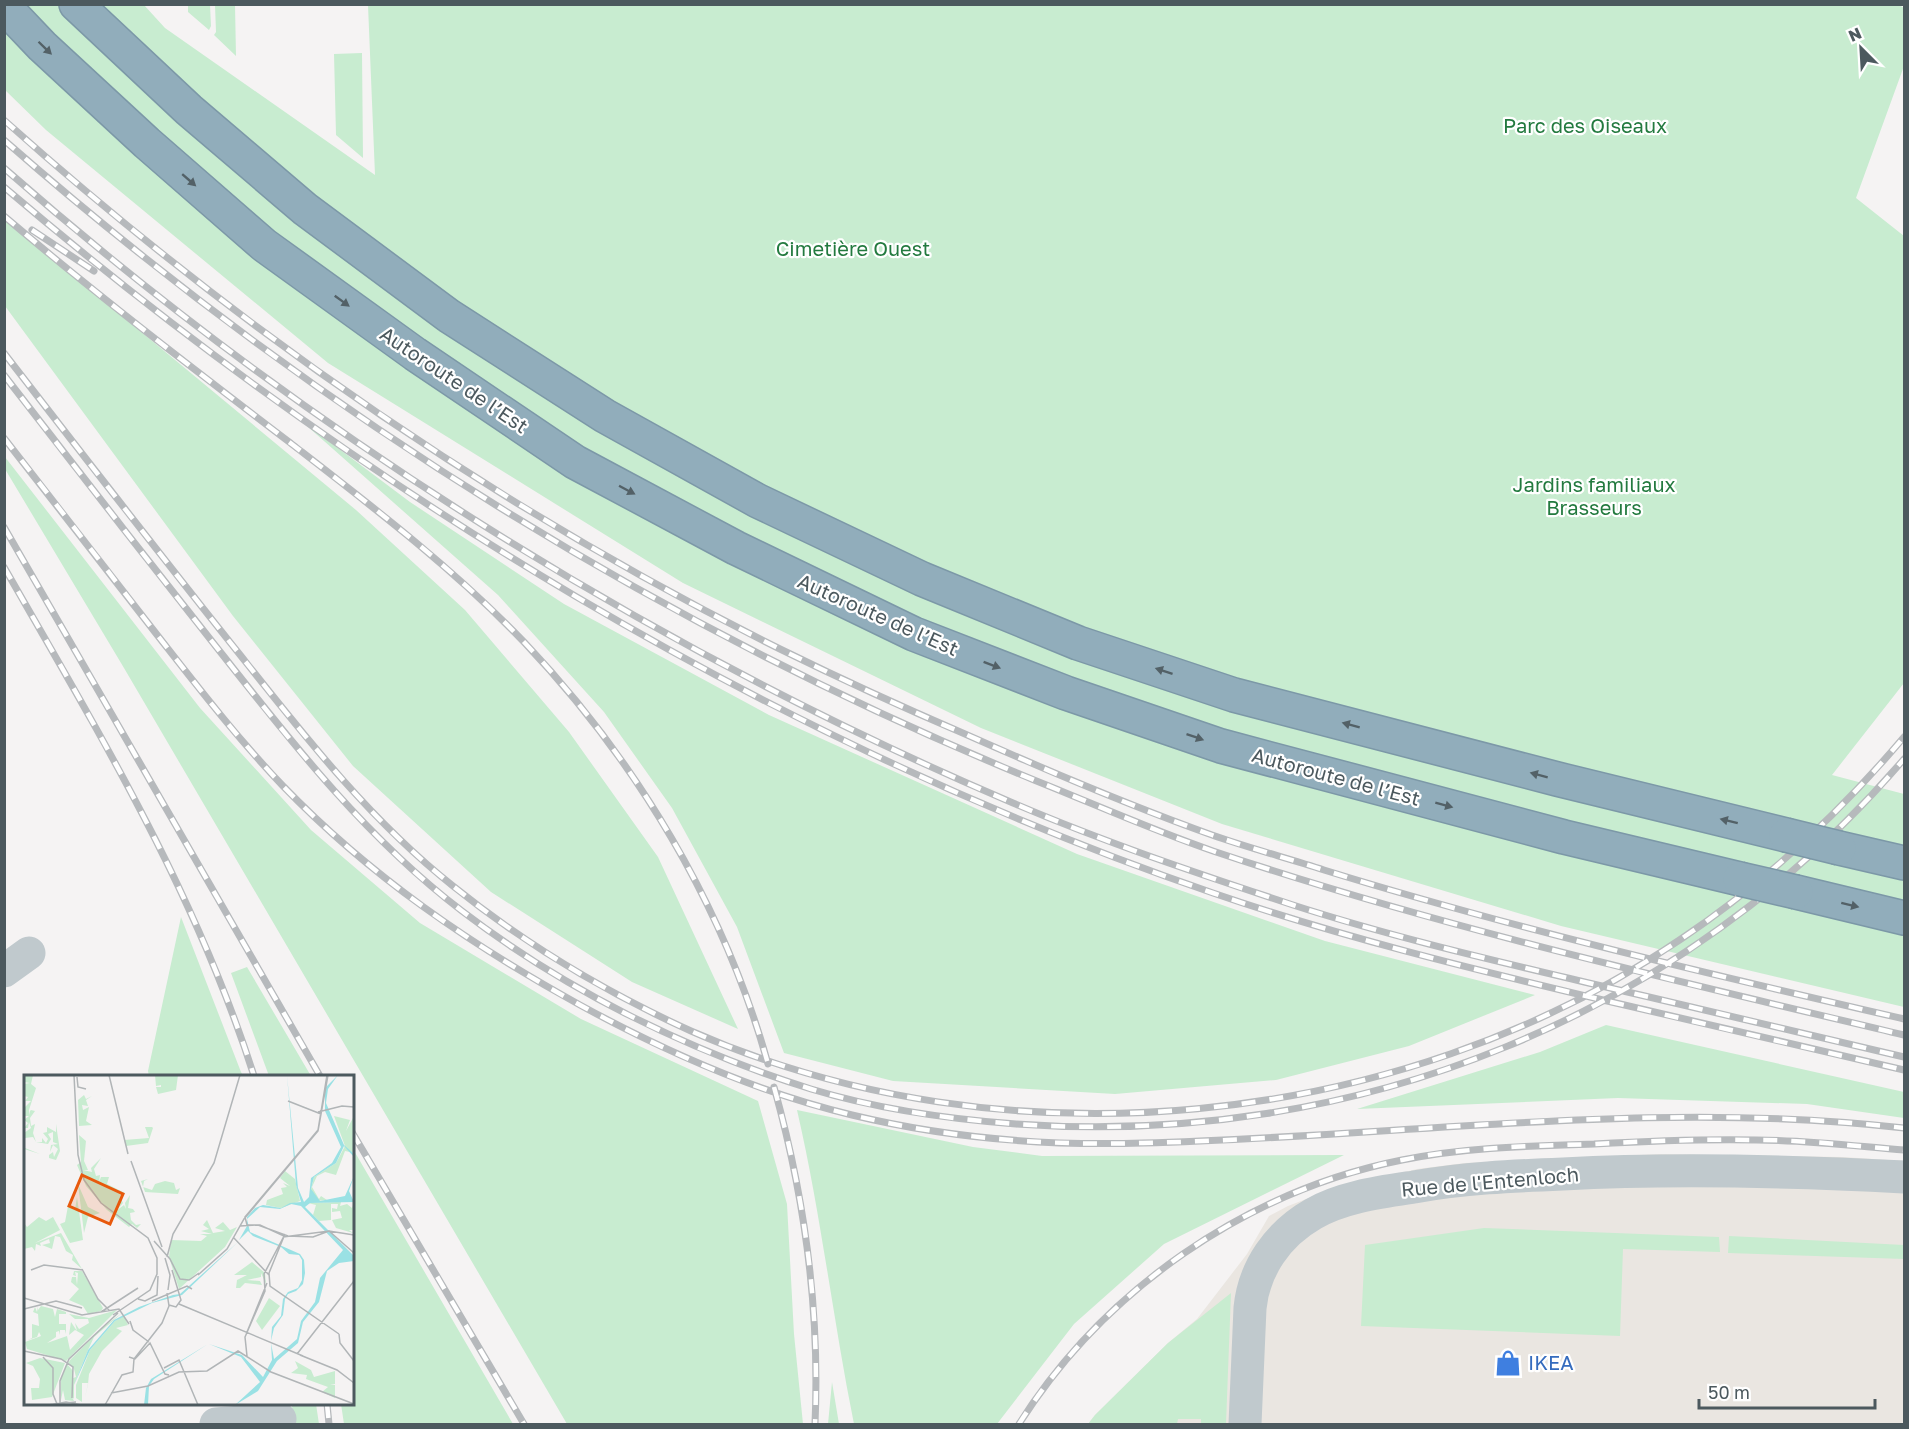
<svg xmlns="http://www.w3.org/2000/svg" width="1909" height="1429" viewBox="0 0 1909 1429" font-family="'Golos Text',sans-serif">
	<style>
		.commercial { fill: #eae6e1 }
		.green { fill: #c8ecd0 }
		.lines { fill: none; stroke-linecap: round; stroke-linejoin: round }
		.highway-casing { stroke: #7c98a7; stroke-width: 36 }
		.minor { stroke: #c0c9cd; stroke-width: 33 }
		.highway { stroke: #91adbb; stroke-width: 33 }
		.rail-casing { stroke: #b6b9bc; stroke-width: 7 }
		.rail { stroke: #fff; stroke-width: 4.5; stroke-dasharray: 14; stroke-linecap: butt }
		.highway-bridge-casing { stroke: #7c98a7; stroke-width: 36; stroke-linecap: butt }
		.highway-bridge { stroke: #91adbb; stroke-width: 33 }
		.oneway { fill: #536167 }
		.labels { text-anchor: middle; stroke-width: 4.5; stroke-linejoin: round; paint-order: stroke }
		.park-label { font-size: 20px; fill: #237a3f; stroke: #fff }
		.street-label { font-size: 20px; fill: #4c595e; stroke: #fff }
		.shop-label { font-size: 20px; fill: #366cbe; stroke: #fff; text-anchor: start }
		.inset-road { fill: none; stroke: #b1b5b7; stroke-width: 1.5 }
		.view { fill: #e8590c; fill-opacity: 0.15; stroke: #e8590c; stroke-width: 3 }
		.inset-edge { fill: none; stroke: #4c595e; stroke-width: 3 }
	</style>
	<rect width="100%" height="100%" fill="#f5f3f3"/>
	<path class="commercial" d="M1661,1154L1843,1157L1904,1161V1424H1088L1095,1415L1168,1343L1197,1319L1247,1254L1269,1216L1288,1206L1327,1191L1417,1169L1465,1163Z"/>
	<path class="green" d="M4,5H144L165,28L375,175L368,5H1899L1904,8V66L1856,198L1904,236V683L1832,775L1904,794V1007L1561,926L1222,824L981,728L683,583L328,363L46,130L5,90Z
		M188,5H210L211,26L209,30L188,12Z
		M215,5H235L236,56L214,35L216,32Z
		M362,53L363,158L336,135L334,54Z
		M5,214L87,287L356,510L465,610L569,732L658,857L738,1029L632,982L491,892L353,766L233,616L5,306Z
		M298,418L410,502L564,604L769,715L1077,854L1325,941L1535,995L1409,1046L1276,1080L1115,1094L893,1081L784,1053L737,927L672,808L604,712L498,595Z
		M5,457L200,708L311,830L420,923L581,1019L758,1101L787,1204L794,1334L803,1424H567L124,668L5,469Z
		M181,917L241,1072L243,1076H149L148,1071Z
		M247,967L311,1076H269L231,973Z
		M1606,1025L1904,1092V1118L1807,1104L1618,1098L1357,1109L1540,1052Z
		M797,1110L973,1147L1042,1156L1344,1155L1164,1244L1074,1324L997,1424H854C833,1320 821,1214 797,1110Z
		M353,1149L513,1424H344L341,1404H352Z
		M1484,1228L1719,1237L1720,1252L1623,1249L1620,1336L1361,1326L1365,1245Z
		M1729,1236L1904,1245V1259L1728,1253Z
		M1231,1293L1226,1424H1201V1419H1178L1177,1424H1088L1095,1415L1168,1343Z
		M832,1382L839,1424H828Z
		M292,1404H316L319,1424H293Z"/>
	<g class="lines">
		<g class="highway-casing">
			<path id="highway" d="M76,4L189,110L305,209L449,316L605,416L758,501L922,579L1078,643L1234,695L1557,779L1786,835
				M4,6L42,46L147,143L264,245L415,354L575,462L736,548L914,634L1066,693L1221,746L1564,837L1740,879
				M1839,848L1904,863
				M1796,892L1904,918"/>
		</g>
		<path class="minor" d="M4,971L29,953
			M216,1424L280,1419
			M1245,1424L1250,1308C1254,1268 1278,1234 1313,1214C1342,1197 1381,1192 1414,1187C1463,1178 1513,1176 1563,1174C1677,1168 1791,1171 1904,1177"/>
		<use href="#highway" class="highway"/>
		<g class="rail-casing">
			<path id="rail" d="M4,120C238,329 499,509 780,649C841,679 902,707 965,734C1046,770 1128,805 1212,835C1249,848 1287,858 1324,870C1515,929 1710,974 1904,1019
				M4,140C312,410 656,625 1034,780C1094,804 1152,830 1213,851C1439,927 1673,980 1904,1035
				M4,168C301,429 649,648 1013,803C1104,842 1199,874 1293,905C1392,937 1492,960 1593,984C1697,1008 1801,1033 1904,1057
				M4,187C358,489 771,741 1213,893C1341,937 1472,969 1603,1000C1704,1024 1804,1047 1904,1070
				M4,216C98,296 195,370 293,445C373,507 454,569 524,642C636,760 724,906 768,1064
				M32,230L94,271
				M4,353C83,455 161,556 241,656C306,738 371,821 453,886C525,944 607,993 691,1031C1004,1169 1398,1131 1681,939C1764,883 1839,814 1904,737
				M4,375C75,467 146,558 218,649C292,743 366,838 462,911C565,990 687,1050 811,1089C877,1109 948,1119 1016,1124C1355,1148 1682,1018 1904,759
				M4,438C56,504 107,570 158,636C198,687 238,739 283,786C370,876 471,945 580,1005C666,1052 756,1092 852,1115C947,1138 1045,1146 1143,1143C1397,1137 1652,1099 1904,1128
				M4,527L320,1076
				M4,567C99,733 196,893 254,1076
				M774,1087C805,1198 820,1309 815,1424
				M352,1132L524,1424
				M327,1404L329,1424
				M1019,1424C1104,1290 1246,1191 1402,1160C1465,1147 1530,1146 1594,1144C1648,1141 1702,1139 1757,1140C1806,1140 1855,1146 1904,1150"/>
		</g>
		<use href="#rail" class="rail"/>
		<g class="highway-bridge-casing">
			<path id="highway-bridge" d="M1786,835L1839,848
				M1740,879L1796,892"/>
		</g>
		<use href="#highway-bridge" class="highway-bridge"/>
	</g>
	<defs><path id="oneway-solid" d="M-6-.8H1V-3.2L6.5 0L1 3.2V.8H-6Z" transform="scale(1.5)"/></defs>
	<g class="oneway">
		<use href="#oneway-solid" transform="translate(45 48) rotate(44)"/>
		<use href="#oneway-solid" transform="translate(189 180) rotate(41)"/>
		<use href="#oneway-solid" transform="translate(342 301) rotate(36)"/>
		<use href="#oneway-solid" transform="translate(627 490) rotate(28)"/>
		<use href="#oneway-solid" transform="translate(992 665) rotate(21)"/>
		<use href="#oneway-solid" transform="translate(1164 671) rotate(-162)"/>
		<use href="#oneway-solid" transform="translate(1351 725) rotate(-165)"/>
		<use href="#oneway-solid" transform="translate(1195 737) rotate(19)"/>
		<use href="#oneway-solid" transform="translate(1539 775) rotate(-165)"/>
		<use href="#oneway-solid" transform="translate(1444 805) rotate(15)"/>
		<use href="#oneway-solid" transform="translate(1729 821) rotate(-166)"/>
		<use href="#oneway-solid" transform="translate(1850 905) rotate(14)"/>
	</g>
	<defs>
		<g id="shop-bare" transform="scale(2.07)"><path d="M-5-2.5h2.3a2.7 3.5 0 0 1 5.4 0H5L5.5 6h-11ZM-1.5-2.5h3a1.5 2.3 0 0 0-3 0Z" fill="#3f7fe0" stroke="#fff" stroke-width="2.5" paint-order="stroke"/></g>
	</defs>
	<g fill-rule="evenodd">
		<use href="#shop-bare" x="1508" y="1363"/>
	</g>
	<g class="labels">
		<g class="park-label">
			<text x="1585" y="133">Parc des Oiseaux</text>
			<text x="853" y="256">Cimetière Ouest</text>
			<text x="1594" y="492">Jardins familiaux<tspan x="1594" dy="23">Brasseurs</tspan></text>
		</g>
		<g class="street-label">
			<text transform="translate(454 380) rotate(34)" y="7">Autoroute de l’Est</text>
			<text transform="translate(878 615) rotate(24)" y="7">Autoroute de l’Est</text>
			<text transform="translate(1336 777) rotate(15)" y="7">Autoroute de l’Est</text>
			<text transform="translate(1490 1182) rotate(-5)" y="7">Rue de l'Entenloch</text>
		</g>
		<g class="shop-label">
			<text x="1528" y="1370">IKEA</text>
		</g>
	</g>
	<g transform="translate(24 1075)">
		<rect width="330" height="330" fill="#f5f3f3"/>
		<path d="M0,0H9L7,9L12,13L5,35V40L6,36L7,35L11,36L6,43L7,51L11,49L9,58L12,67H18V63L22,68L24,64L19,58L23,57V52L32,57V49L36,76L32,85L25,83V80L29,77L30,82L34,74L29,70L26,77L27,70L34,69L29,67V57L24,59L27,64L24,69L12,67L9,62L1,63V73L16,79L0,74V58L7,53L5,47L4,53H0L4,48L0,45L5,41H0V33L7,26H1L4,22L0,21V9L6,8L0,7ZM131,0H154L152,15L134,19L132,12H137V10L132,11ZM60,20L62,24L68,21L62,25L64,31L58,30L59,35L65,32L62,46L68,50L55,51L54,25ZM310,41L326,45L322,56L330,41V78L321,76L312,100L301,97L293,101L288,112L295,124L297,121L303,125L291,126L287,114L290,102L312,88L321,71ZM121,52H128L129,53L124,68L102,71L100,65L125,63ZM55,60L62,66L60,86L64,95H59L68,97L67,93L77,83L70,94L72,101L76,100L75,107L77,102H85L83,109L101,118L96,122L99,128L92,136L100,130L102,134L101,128L106,120L104,133L109,134L111,137L106,138L107,145L112,150L117,149L113,153L108,149L105,152L83,135L62,111L53,90L57,87ZM261,96L271,104L276,126L257,133L242,130L243,125L259,119L257,113L263,112L259,108L266,111L256,103ZM124,104L120,106L119,112L128,115L131,109L141,106L150,108L152,115L156,113L154,119L121,117L117,106ZM54,109L64,132L76,138L64,142L60,158ZM53,122L59,165L46,168L36,149L41,147L44,131L51,135ZM317,127L316,131L323,129L328,133L330,127V155H325L329,158L312,153L308,145L318,143L316,136L308,137V133L313,134L314,129H307V145L295,146L289,140L292,130L284,128ZM15,142L22,146L29,142L36,155L11,168L37,158L58,194L48,185L49,180L42,176L36,162L31,161L28,174L18,170L26,168L25,164L16,168L17,171L12,169L11,176L8,172L0,174V148L3,152ZM183,145L189,158L201,156L191,153L199,147L206,155L213,152L201,172L155,214L145,182L147,165L177,166L183,161L176,159H188L177,156L185,154L179,150ZM228,187L241,198L242,209L237,198V202L223,205L236,206L238,210L221,208L216,213H212L213,205L223,200H210ZM50,196H58L79,233L77,236L64,239L59,231L45,225L55,214L47,207L48,202H52L53,210L54,198L51,197L52,201L49,200ZM245,223L256,231L238,255L232,246ZM14,231V235L17,231L29,234L31,242L33,234L42,237V248V239H35V249H42V259L41,255H36V260L35,256L32,257V262L23,268L43,261L46,275L60,260L51,255L45,260L47,247L53,256L51,248L55,254L65,248L64,244H51L45,239L65,243L93,235L42,286L3,274L1,267L17,261L15,257L13,262L4,265L8,263V249L15,251L14,239L9,237L11,232L13,237ZM98,238L70,262L64,275L50,310V324L47,320L50,326L41,325L39,315L37,325V304L43,289L49,296V303L52,302L50,294L44,288L47,284L79,252ZM100,241L104,250L92,253L98,256L78,276L65,299L64,309L61,323L64,308H58V327L52,323V310L66,275L91,246ZM16,283L41,288L28,322L8,325L7,313H15L16,304L9,291L2,288ZM271,286L287,295L290,302L311,296V309L306,310H311V323L298,317L304,312L282,304L283,300L267,298L274,293Z" fill="#c8ecd0"/>
		<path d="M263,0L274,113L280,127L285,122L287,103L308,88L317,72L301,36V13L314,0L304,14L302,28L320,70L329,78L330,82L320,71L312,88L290,102L287,114L296,126L321,121L330,101L325,116L330,127L286,128L281,132L330,181V186L315,188L303,196L295,227L279,247L274,268L253,286L234,316L211,330L236,307L217,282L185,269L218,280L239,302L248,285L247,268L250,284L273,264L277,246L291,227L296,203L319,175L277,131L267,129L256,134L236,132L223,144L226,157L276,179L280,185L281,198L279,209L272,216L264,219L261,224L259,240L250,253L247,266L248,252L257,241L259,224L264,217L274,213L278,205V185L275,180L265,179L257,172L229,161L224,156L215,165L223,151V142L231,133L239,130L257,133L266,128L277,127L272,110ZM214,167L158,220L128,228L91,246L66,275L50,310L64,275L90,245L115,232L149,220L156,219ZM184,269L130,304L125,311L124,330H120L122,313L127,304Z" fill="#9ae1e4"/>
		<path class="inset-road" d="M50,0L54,80L60,105L77,128L124,163L133,183V199L126,215L89,240M85,0L104,79M53,2L54,12L62,14M264,26L297,39M294,37L318,31L330,32M107,86L138,172M216,151L234,150L264,161L289,162L305,156L330,160M261,159L245,198L246,211L315,259M209,162L245,200M259,162L305,156L330,178M130,166L146,184L156,204L165,205L175,198M143,182L149,159L190,88L216,0M141,183L146,200L144,215M58,194L74,224L85,235M7,195L20,190L59,195M174,200L203,174L220,144L294,56L304,0M0,223L58,240L95,234L105,249M114,224L121,226L133,220L134,201M128,226L163,211L168,214M155,229L279,281M145,230L152,232L157,225L148,195M0,234L32,226L58,233M77,237L114,213M106,246L109,255L125,267M223,257L243,208M315,259L316,268L330,286M0,276L37,284L49,292L48,323M273,279L330,206M276,280L313,295L330,308M223,281L221,262L241,216L240,199L260,161L236,150H223L221,142L294,55L303,0M19,282L29,293V319L33,329M105,282L111,284L126,268L141,299L145,300M140,293L155,285L174,330M87,318L124,311L155,297L183,296L214,276L247,297L330,329M23,330L52,327M26,330L42,327L57,330M36,330V306L45,284L94,238M81,330L98,300L109,297L110,284L138,248L145,231L143,218"/>
		<path class="view" d="M58,100L99,119L86,149L45,131Z"/>
		<rect width="330" height="330" class="inset-edge"/>
	</g>
	<rect width="1909" height="1429" fill="none" stroke="#4c595e" stroke-width="12"/>
	<g transform="translate(1861 48) rotate(336)" stroke="#ffffff" stroke-width="4.5" paint-order="stroke">
	<path d="M0-4.5L10 22L0 15L-10 22Z" fill="#4c595e"/>
	<text y="-9" font-size="16" font-weight="bold" text-anchor="middle" fill="#4c595e">N</text>
	</g>
	<path d="M1699 1399v9h176v-9" fill="none" stroke="#4c595e" stroke-width="3"/>
	<text x="1708" y="1399" font-size="18" fill="#4c595e" stroke="#ffffff" stroke-width="4.5" paint-order="stroke">50 m</text>
</svg>
